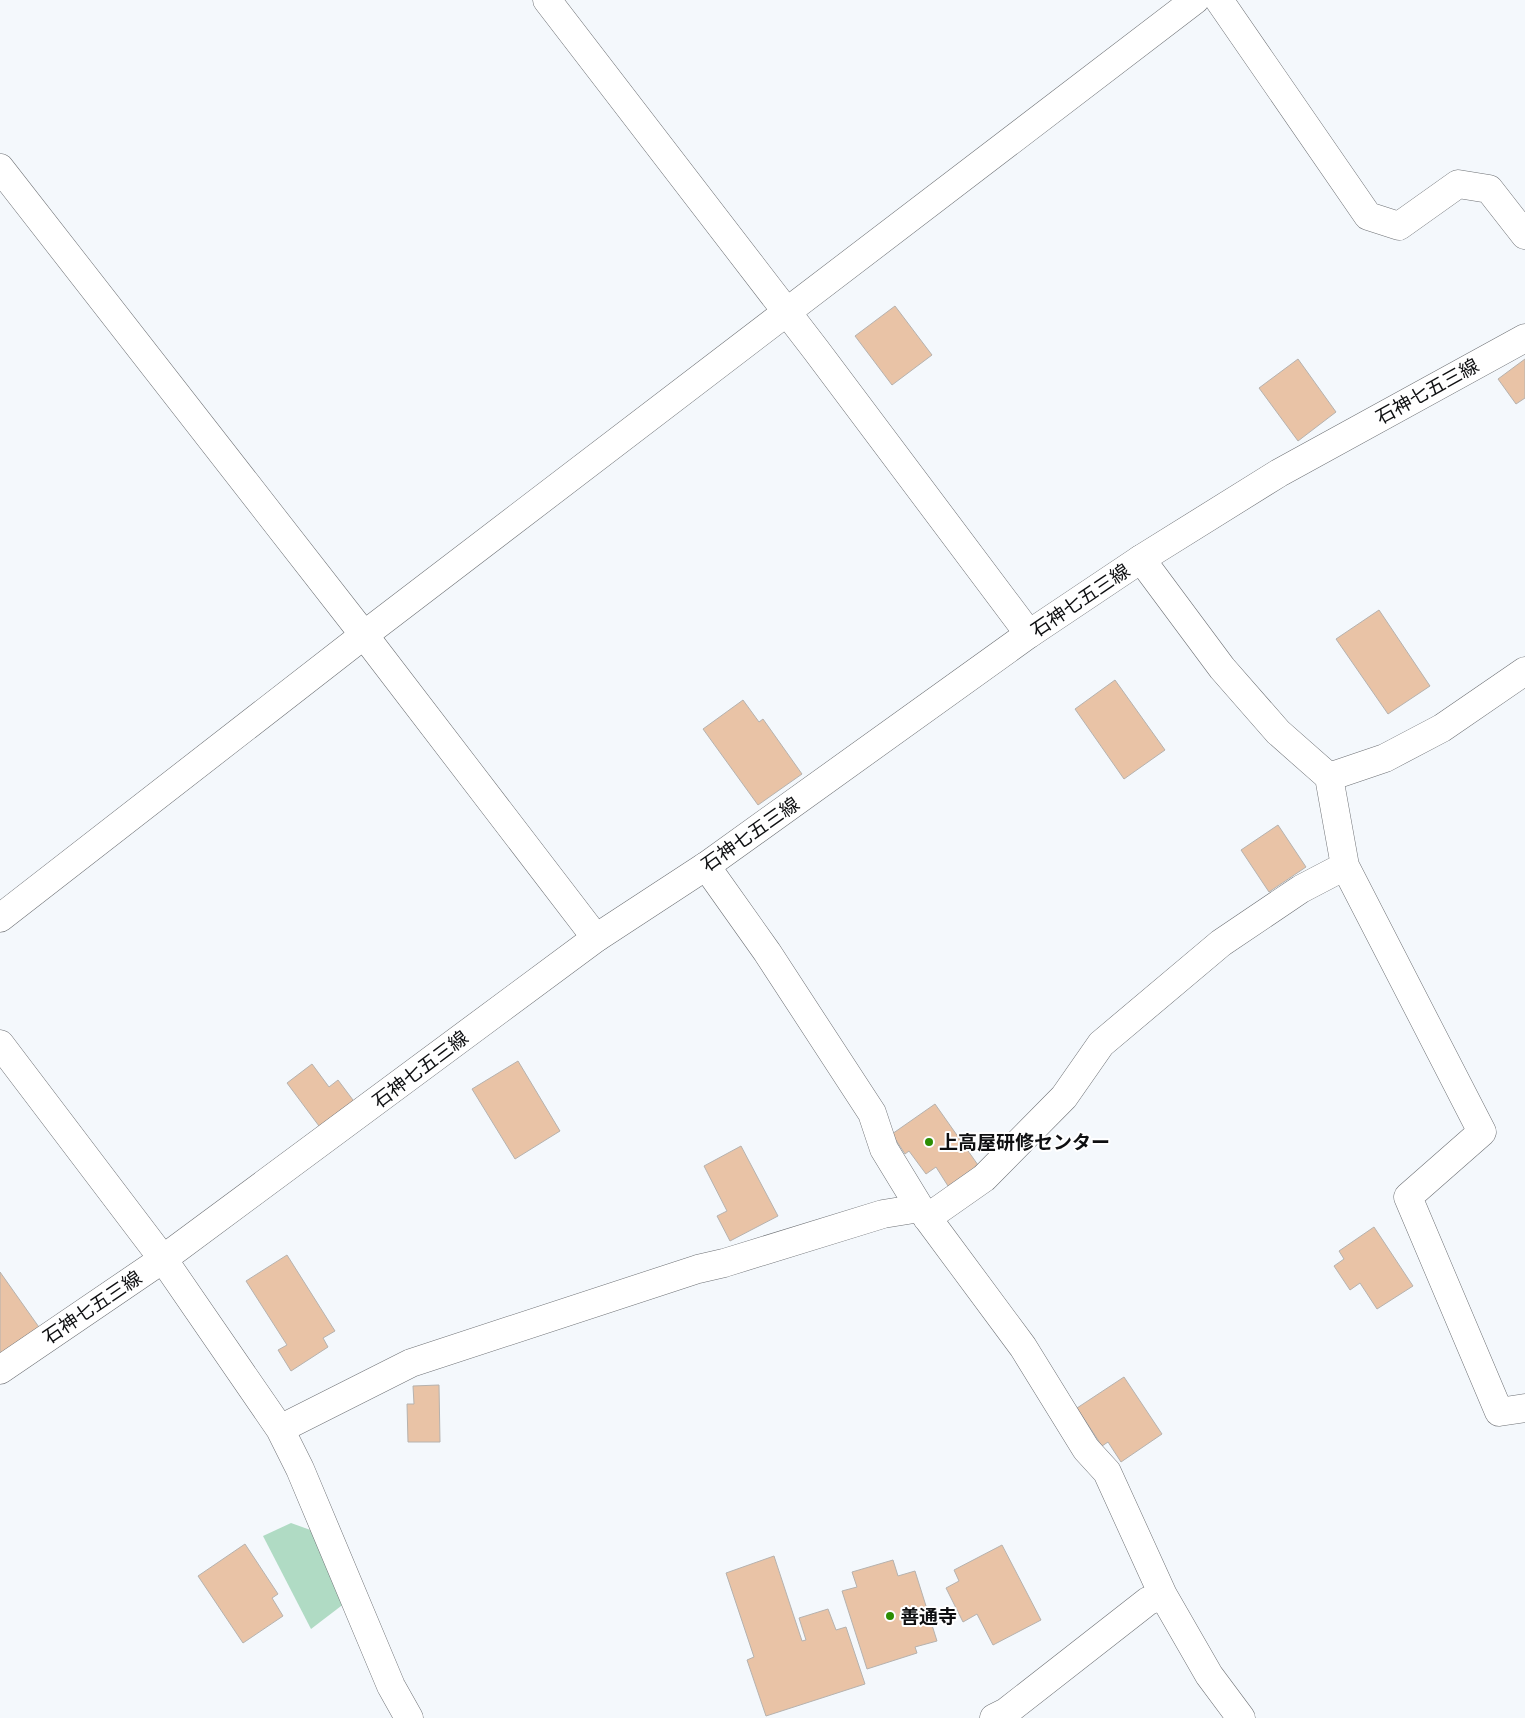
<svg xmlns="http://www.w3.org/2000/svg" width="1525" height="1718" viewBox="0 0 1525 1718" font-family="'Space Grotesk','Noto Sans JP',sans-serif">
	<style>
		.green { fill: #b0dbc4 }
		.building { fill: #e9c3a6; stroke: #b6b2ae }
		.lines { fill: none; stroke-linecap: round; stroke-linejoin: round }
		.street-casing { stroke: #6e7175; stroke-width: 29 }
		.secondary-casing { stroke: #6e7175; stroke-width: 29 }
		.street { stroke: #fff; stroke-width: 28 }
		.secondary { stroke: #fff; stroke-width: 28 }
		.poi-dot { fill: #2c8d03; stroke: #fff; stroke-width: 2 }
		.labels { text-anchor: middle; stroke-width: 4; stroke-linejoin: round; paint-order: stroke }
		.street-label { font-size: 19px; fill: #0e0f11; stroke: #fff }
		.poi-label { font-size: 19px; font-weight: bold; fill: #0e0f11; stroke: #fff; text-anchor: start }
	</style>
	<rect width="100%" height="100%" fill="#f4f8fc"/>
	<path class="green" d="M291,1523L316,1532L345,1603L311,1629L263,1536Z"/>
	<path class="building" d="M895,306L932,355L892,385L855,336Z
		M1298,359L1336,412L1298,441L1259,388Z
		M1525,359V398L1516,404L1498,379Z
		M1379,610L1430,686L1388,714L1336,639Z
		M1115,680L1165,750L1124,779L1075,709Z
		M743,700L759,722L763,719L802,774L758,805L703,729Z
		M1278,825L1306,867L1269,892L1241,850Z
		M518,1061L560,1131L515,1159L472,1089Z
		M312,1064L329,1087L338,1080L356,1104L322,1130L287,1083Z
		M935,1104L978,1165L948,1186L936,1167L926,1174L909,1151L905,1154L892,1134Z
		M741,1146L778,1216L730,1241L717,1216L727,1211L704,1166Z
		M1374,1227L1413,1286L1377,1309L1360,1283L1350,1290L1334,1266L1344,1259L1339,1251Z
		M287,1255L335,1331L323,1338L328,1347L291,1371L278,1350L287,1345L246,1281Z
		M0,1272L41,1330L0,1358Z
		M1124,1377L1162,1434L1121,1462L1108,1442L1102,1446L1077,1408Z
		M439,1385L440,1442H408L407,1404H414L413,1386Z
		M245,1544L278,1594L272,1598L283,1616L243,1643L198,1576Z
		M1002,1545L1041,1620L993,1645L977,1614L963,1622L946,1588L959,1581L954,1570Z
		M774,1556L802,1641L806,1640L799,1618L828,1609L836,1630L846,1627L865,1684L766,1716L747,1660L754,1657L726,1573Z
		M893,1560L898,1576L915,1571L937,1641L915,1647L917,1653L867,1669L842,1591L857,1587L852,1572Z"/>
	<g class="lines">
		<g class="street-casing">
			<path id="street" d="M547,0L816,350L1029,634
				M1219,0L1368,216L1399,226L1458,184L1489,189L1525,235
				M0,168L364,635L596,938
				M1141,559L1222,668L1278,732L1329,777L1345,866L1482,1132L1408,1197L1499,1412L1525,1408
				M1329,777L1385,758L1442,728L1525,671
				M706,866L767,952L872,1113L884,1149L920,1208L1023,1347L1086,1449L1107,1472L1163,1595L1209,1675L1241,1718
				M0,1044L163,1259L280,1429L300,1469L391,1686L409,1718
				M927,1218L984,1178L1064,1097L1101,1044L1221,943L1301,889L1345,866
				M280,1429L411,1363L698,1269L724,1263L883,1214L920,1208
				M994,1718L1006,1712L1148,1601L1163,1595"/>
		</g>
		<g class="secondary-casing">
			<path id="secondary" d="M0,918L364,635L1195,0
				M0,1370L163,1259L596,938L706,866L1029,634L1141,559L1279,473L1525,338"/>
		</g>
		<use href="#street" class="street"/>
		<use href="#secondary" class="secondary"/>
	</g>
	<g class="poi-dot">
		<circle cx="929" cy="1142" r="5"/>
		<circle cx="890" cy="1616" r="5"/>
	</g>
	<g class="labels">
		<g class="street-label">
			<text transform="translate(1427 391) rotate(-29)" y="7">石神七五三線</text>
			<text transform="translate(1080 600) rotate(-34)" y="7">石神七五三線</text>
			<text transform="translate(750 834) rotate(-35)" y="7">石神七五三線</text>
			<text transform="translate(420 1069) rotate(-37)" y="7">石神七五三線</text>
			<text transform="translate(92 1307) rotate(-34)" y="7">石神七五三線</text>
		</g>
		<g class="poi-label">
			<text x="939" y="1149">上高屋研修センター</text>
			<text x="900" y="1623">善通寺</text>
		</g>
	</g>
</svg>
